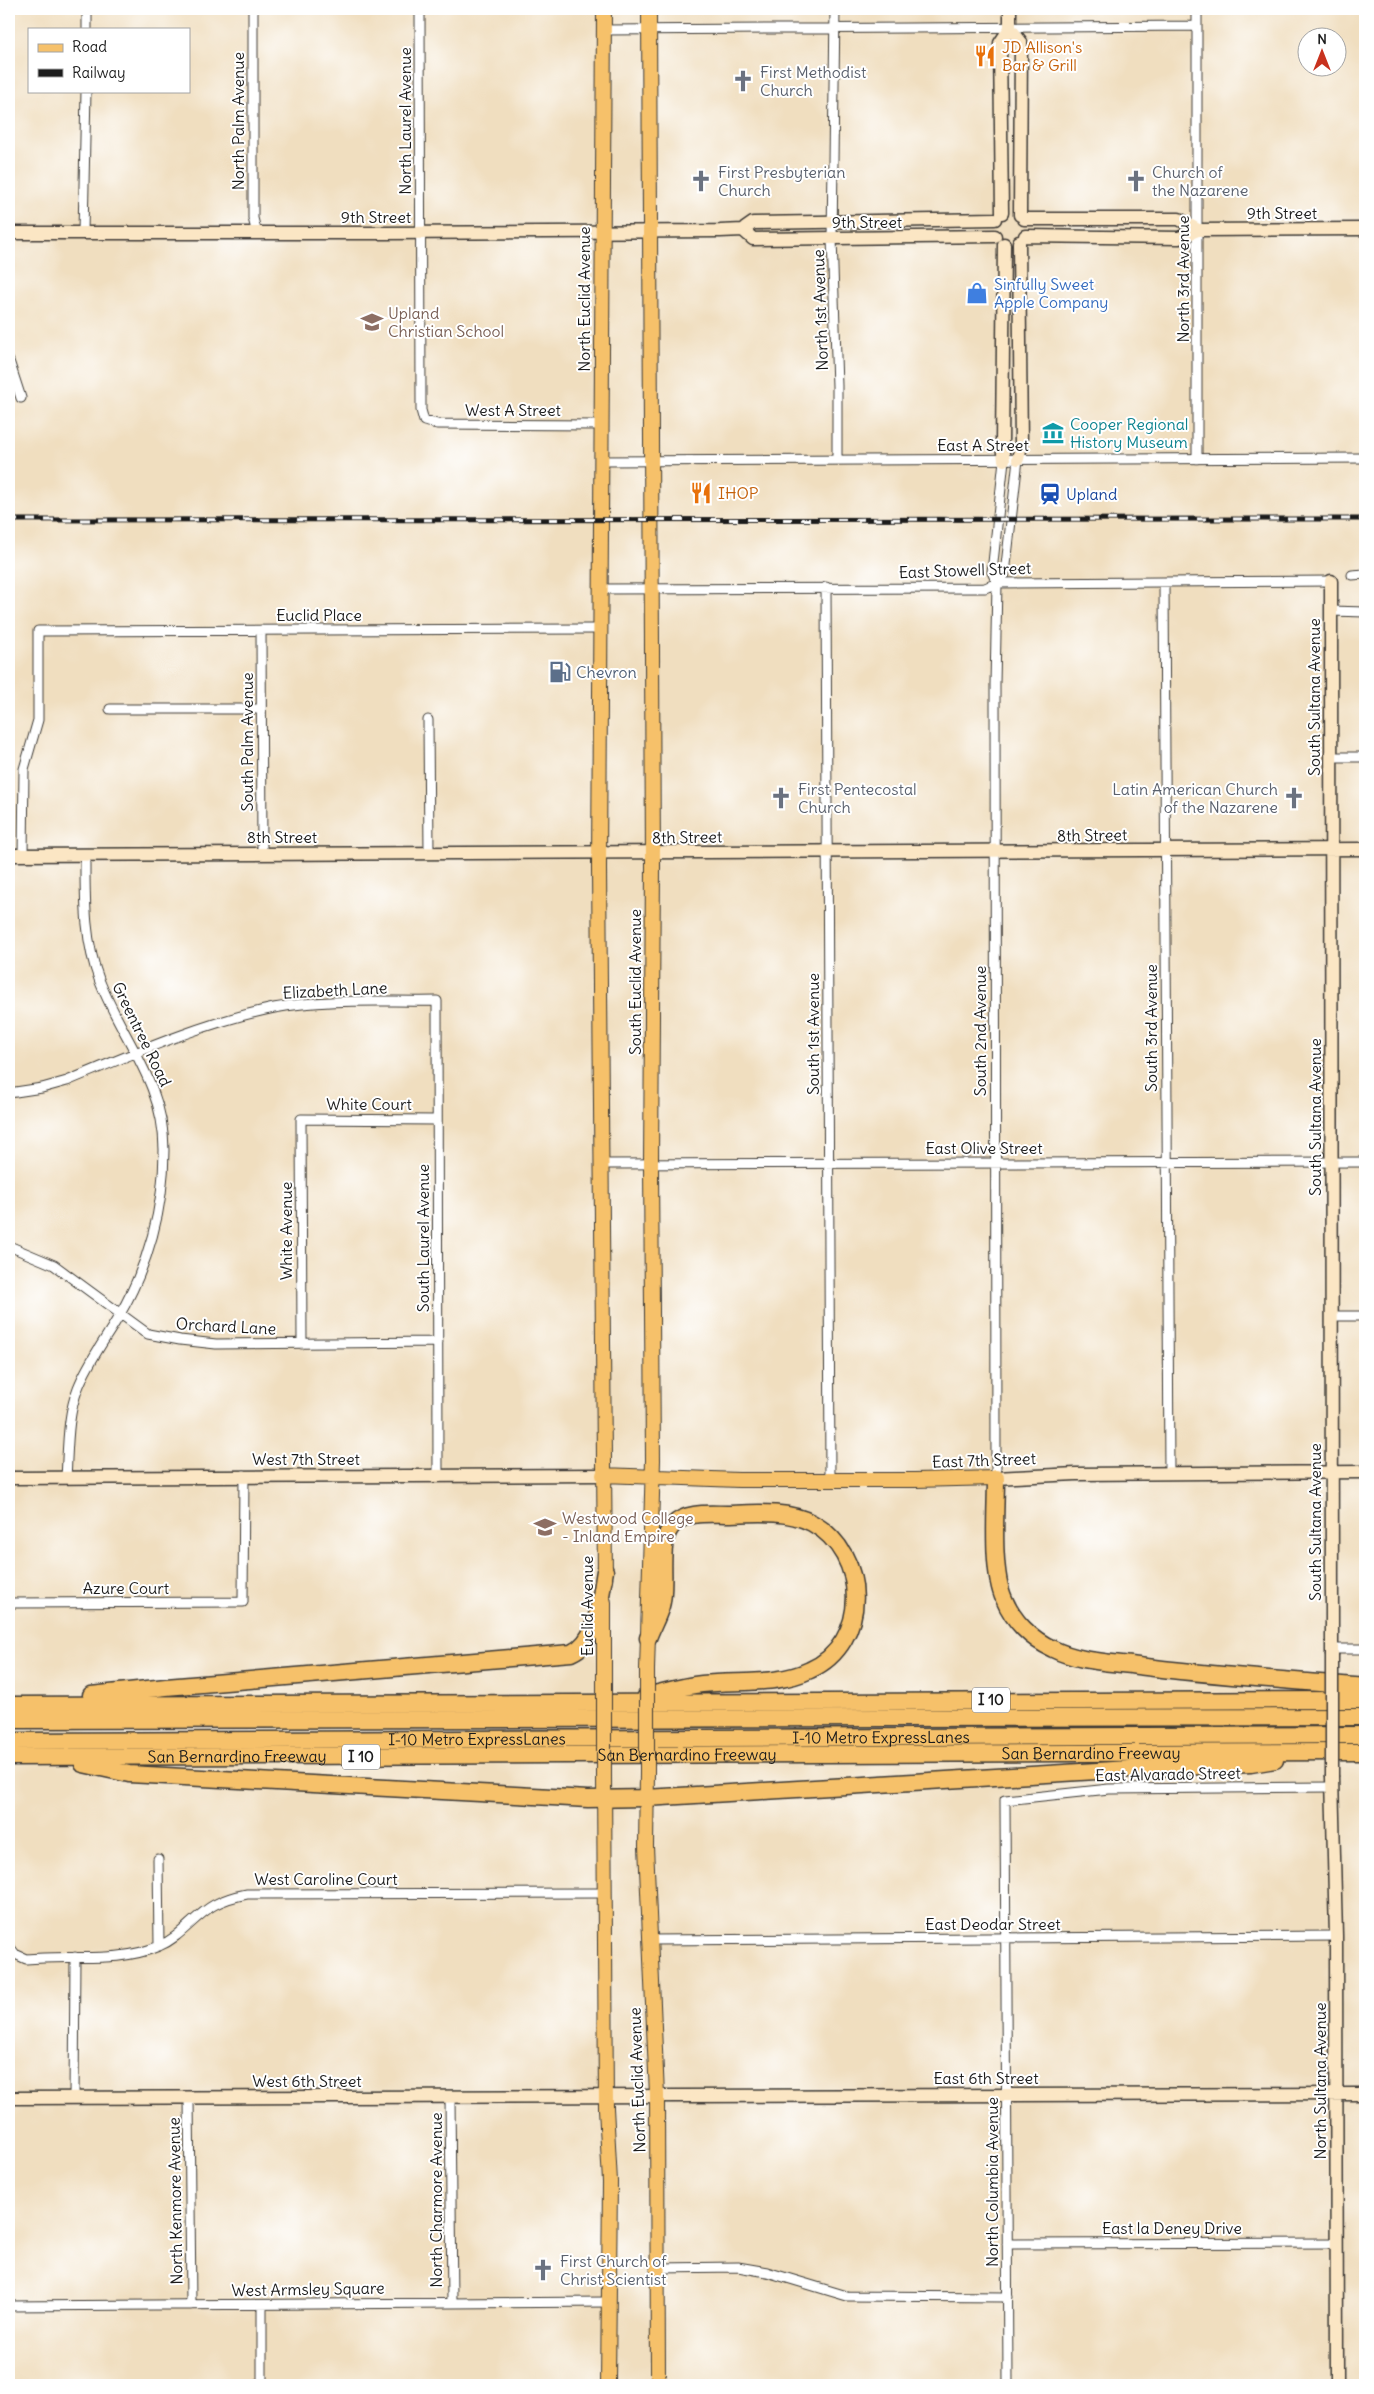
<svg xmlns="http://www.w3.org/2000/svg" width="1374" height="2394" viewBox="0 0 1374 2394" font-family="Delius,sans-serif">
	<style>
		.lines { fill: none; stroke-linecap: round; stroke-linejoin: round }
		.street-casing { stroke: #3c3934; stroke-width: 11 }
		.secondary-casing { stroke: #3c3934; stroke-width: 15 }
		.primary-casing { stroke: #3c3934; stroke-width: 16 }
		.highway-casing { stroke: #3c3934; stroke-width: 19 }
		.street { stroke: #fff; stroke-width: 9 }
		.secondary { stroke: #fbe6c4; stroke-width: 12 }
		.primary { stroke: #f6c16b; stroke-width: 14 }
		.highway { stroke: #f6c16b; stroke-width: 16 }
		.rail-casing { stroke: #1c1c1c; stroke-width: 5 }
		.rail { stroke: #fff; stroke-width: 3; stroke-dasharray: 9; stroke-linecap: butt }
		.secondary-bridge-casing { stroke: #3c3934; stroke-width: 15; stroke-linecap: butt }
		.primary-bridge-casing { stroke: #3c3934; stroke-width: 16; stroke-linecap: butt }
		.secondary-bridge { stroke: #fbe6c4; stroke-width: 12 }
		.primary-bridge { stroke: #f6c16b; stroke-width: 14 }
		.labels { text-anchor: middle; stroke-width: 4; stroke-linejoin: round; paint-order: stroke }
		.shield { fill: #fff; stroke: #606060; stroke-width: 1 }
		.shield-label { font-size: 15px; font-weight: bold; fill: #1c1c1c }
		.food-label { font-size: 16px; fill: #c56008; stroke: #fff; text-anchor: start }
		.worship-label { font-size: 16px; fill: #5b616d; stroke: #fff; text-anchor: start }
		.street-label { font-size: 16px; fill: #1c1c1c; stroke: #fff }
		.shop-label { font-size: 16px; fill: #366cbe; stroke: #fff; text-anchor: start }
		.education-label { font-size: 16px; fill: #785e54; stroke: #fff; text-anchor: start }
		.culture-label { font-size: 16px; fill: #0d838f; stroke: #fff; text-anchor: start }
		.transit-label { font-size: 16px; fill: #164399; stroke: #fff; text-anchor: start }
		.service-label { font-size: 16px; fill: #4e5e75; stroke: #fff; text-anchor: start }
	</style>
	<rect width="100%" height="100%" fill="#fff"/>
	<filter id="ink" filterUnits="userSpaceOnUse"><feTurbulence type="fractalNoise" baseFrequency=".02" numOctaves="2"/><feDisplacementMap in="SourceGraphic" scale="10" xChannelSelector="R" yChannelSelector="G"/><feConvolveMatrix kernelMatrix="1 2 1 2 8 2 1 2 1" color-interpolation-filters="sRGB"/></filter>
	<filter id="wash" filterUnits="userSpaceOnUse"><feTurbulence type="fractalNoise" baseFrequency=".0096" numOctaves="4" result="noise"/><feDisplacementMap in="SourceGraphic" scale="20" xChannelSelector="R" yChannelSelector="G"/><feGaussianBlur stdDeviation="1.12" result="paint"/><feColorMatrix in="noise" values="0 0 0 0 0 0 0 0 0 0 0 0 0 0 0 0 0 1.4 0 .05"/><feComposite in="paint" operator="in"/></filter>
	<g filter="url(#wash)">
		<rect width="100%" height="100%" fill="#f0debf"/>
	</g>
	<g filter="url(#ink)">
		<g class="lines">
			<g class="street-casing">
				<path id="street" d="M253,9V218L257,234
					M420,9L421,410L424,421L437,424L601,425
					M835,9L832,238L837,386V460
					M87,29V9
					M604,30L1197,26
					M83,232L86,91
					M9,361L21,398
					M1197,459V9
					M601,461L1365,458
					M1352,575L1365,574
					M1164,582L1169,1474
					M997,583L1005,574L1018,459
					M826,587L830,1480
					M600,589L985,588L997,583L1331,581
					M1331,611L1365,612
					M261,630L262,853
					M110,709H261
					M428,720L429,853
					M1331,757H1365
					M23,855L24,769L38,720V631L600,629
					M9,1093L42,1088L67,1081C135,1053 202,1023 274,1008C327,998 384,1002 437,1001L438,1475
					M603,1164L1365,1162
					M9,1246L54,1265L148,1334L180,1340L216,1344L438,1342
					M1331,1316H1365
					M302,1344L301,1119L437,1120
					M66,1478C68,1448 67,1416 78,1388C88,1362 105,1340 119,1316C148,1266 164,1208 164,1150C164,1083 123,1040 100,982C84,941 85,898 85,855
					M996,1478L995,684L997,583L992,572L1004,460
					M9,1603L243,1602L244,1475
					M1332,1649H1365
					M158,1859L159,1946
					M650,1940L1336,1936
					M9,1946L15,1954L26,1959C70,1954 118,1964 159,1946C181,1937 194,1916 214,1905C225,1899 236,1896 247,1894L605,1893
					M189,2097L191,2305
					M450,2097L452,2303
					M74,2098L75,1957
					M1007,2244L1337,2243
					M658,2268L738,2267L767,2272L847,2296L1008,2297
					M262,2305V2385
					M9,2306L608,2302
					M1008,2385L1005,1800L1109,1789L1332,1787"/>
			</g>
			<g class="secondary-casing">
				<path id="secondary" d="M1010,28L1021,42L1020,215
					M1002,213L1000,43L1010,28V9
					M1024,219H1179L1198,230
					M743,230L753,239L995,236
					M9,233H384L720,231L743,230L753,223L995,219
					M1025,236L1179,238L1198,230L1365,229
					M1004,244L1002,446L1004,460
					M1018,459L1021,446L1019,242
					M1331,581L1332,1654
					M9,855L1365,849
					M9,1478L603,1475
					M996,1478L1076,1474L1365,1472
					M1332,1777L1336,1936L1337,2385
					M9,2098L1365,2094"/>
			</g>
			<g class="primary-casing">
				<path id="primary" d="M604,9L599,868L605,1580
					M603,1475L739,1480H915L996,1478
					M647,1670L653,1460L651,1164L653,867L649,9
					M604,1671V1602
					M647,1773L646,1846L657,2095L658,2385
					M604,1775L606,2108L610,2182L608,2385"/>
			</g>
			<g class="highway-casing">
				<g id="highway">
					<path d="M996,1478C996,1510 991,1570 1004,1599C1013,1621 1031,1639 1053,1649C1079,1662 1110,1662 1138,1666C1214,1676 1290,1680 1365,1687"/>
					<path d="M91,1695L166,1687L571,1653C599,1641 600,1597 605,1571"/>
					<path d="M646,1696C664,1692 683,1686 702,1684C737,1680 777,1686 810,1670C870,1643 869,1554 812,1523C787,1510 755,1513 727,1514C710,1514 686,1511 673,1525C656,1542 668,1584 661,1606C658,1617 652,1627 648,1638"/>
					<path d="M9,1705L1365,1700"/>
					<path d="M9,1720L1365,1717"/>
					<path id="s1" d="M9,1741L1365,1735"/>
					<path id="s2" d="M9,1757L1365,1752"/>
					<path d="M83,1764L129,1774L588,1799L646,1798L1130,1769L1251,1764L1275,1760"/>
				</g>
			</g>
			<use href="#street" class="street"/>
			<use href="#secondary" class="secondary"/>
			<use href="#primary" class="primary"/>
			<use href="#highway" class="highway"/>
			<g class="rail-casing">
				<path id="rail" d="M9,520L1365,519"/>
			</g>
			<use href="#rail" class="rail"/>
			<g class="secondary-bridge-casing">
				<path id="secondary-bridge" d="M1332,1654V1777"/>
			</g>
			<g class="primary-bridge-casing">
				<path id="primary-bridge" d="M647,1773V1670
					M604,1775V1671"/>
			</g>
			<use href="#secondary-bridge" class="secondary-bridge"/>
			<use href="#primary-bridge" class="primary-bridge"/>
		</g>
	</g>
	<defs>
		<g id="restaurant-bare" transform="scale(1.725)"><path d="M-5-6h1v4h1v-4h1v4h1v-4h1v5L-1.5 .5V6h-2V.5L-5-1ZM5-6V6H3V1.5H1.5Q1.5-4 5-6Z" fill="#e8710a" stroke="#fff" stroke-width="2.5" paint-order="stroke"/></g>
		<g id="church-bare" transform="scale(1.725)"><path d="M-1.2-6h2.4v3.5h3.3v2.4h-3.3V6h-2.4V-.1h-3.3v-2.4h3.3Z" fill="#6b7280" stroke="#fff" stroke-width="2.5" paint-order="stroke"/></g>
		<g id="shop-bare" transform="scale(1.725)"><path d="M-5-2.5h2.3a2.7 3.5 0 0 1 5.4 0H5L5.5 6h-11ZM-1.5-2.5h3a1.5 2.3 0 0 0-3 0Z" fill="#3f7fe0" stroke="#fff" stroke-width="2.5" paint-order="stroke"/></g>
		<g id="school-bare" transform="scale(1.725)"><path d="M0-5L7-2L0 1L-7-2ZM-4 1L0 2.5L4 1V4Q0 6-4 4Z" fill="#8d6e63" stroke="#fff" stroke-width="2.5" paint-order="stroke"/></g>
		<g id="museum-bare" transform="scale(1.725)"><path d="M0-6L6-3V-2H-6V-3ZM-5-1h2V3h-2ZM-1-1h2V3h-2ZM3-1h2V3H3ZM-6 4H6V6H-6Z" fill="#0f9aa8" stroke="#fff" stroke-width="2.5" paint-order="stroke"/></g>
		<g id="station-bare" transform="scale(1.725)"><path d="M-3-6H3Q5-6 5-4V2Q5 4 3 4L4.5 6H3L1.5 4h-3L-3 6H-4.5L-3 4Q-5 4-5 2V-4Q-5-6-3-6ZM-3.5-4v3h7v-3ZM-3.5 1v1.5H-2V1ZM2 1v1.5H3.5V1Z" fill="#1a4fb4" stroke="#fff" stroke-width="2.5" paint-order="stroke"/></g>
		<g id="fuel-bare" transform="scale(1.725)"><path d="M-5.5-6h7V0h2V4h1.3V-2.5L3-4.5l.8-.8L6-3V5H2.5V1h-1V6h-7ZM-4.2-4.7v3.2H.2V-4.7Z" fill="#5c6f8a" stroke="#fff" stroke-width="2.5" paint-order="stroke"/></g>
	</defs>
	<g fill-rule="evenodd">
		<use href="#restaurant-bare" x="985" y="56"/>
		<use href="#church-bare" x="743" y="81"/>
		<use href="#church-bare" x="701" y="181"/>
		<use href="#church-bare" x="1136" y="181"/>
		<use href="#shop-bare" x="977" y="293"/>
		<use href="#school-bare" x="372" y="322"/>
		<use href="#museum-bare" x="1053" y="433"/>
		<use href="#restaurant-bare" x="701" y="493"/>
		<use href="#station-bare" x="1050" y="494"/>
		<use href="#fuel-bare" x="560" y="672"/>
		<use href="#church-bare" x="781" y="798"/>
		<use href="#church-bare" x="1294" y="798"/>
		<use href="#school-bare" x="545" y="1527"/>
		<use href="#church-bare" x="543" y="2270"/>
	</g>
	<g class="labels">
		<g class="shield">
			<rect x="972" y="1687.5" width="38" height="25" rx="4"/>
			<rect x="342" y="1744.5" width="38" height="25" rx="4"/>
		</g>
		<g class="shield-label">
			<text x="991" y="1705">I 10</text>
			<text x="361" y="1762">I 10</text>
		</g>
		<g class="food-label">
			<text x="1002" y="53">JD Allison's<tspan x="1002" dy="18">Bar &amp; Grill</tspan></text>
			<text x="718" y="499">IHOP</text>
		</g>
		<g class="worship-label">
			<text x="760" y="78">First Methodist<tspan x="760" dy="18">Church</tspan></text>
			<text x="718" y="178">First Presbyterian<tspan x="718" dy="18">Church</tspan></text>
			<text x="1152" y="178">Church of<tspan x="1152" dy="18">the Nazarene</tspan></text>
			<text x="798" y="795">First Pentecostal<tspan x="798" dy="18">Church</tspan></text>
			<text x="1278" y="795" text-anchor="end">Latin American Church<tspan x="1278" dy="18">of the Nazarene</tspan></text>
			<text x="560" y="2267">First Church of<tspan x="560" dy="18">Christ Scientist</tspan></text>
		</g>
		<g class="street-label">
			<text transform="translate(238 121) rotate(-90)" y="6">North Palm Avenue</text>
			<text transform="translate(405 121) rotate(-90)" y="6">North Laurel Avenue</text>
			<text x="1282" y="219">9th Street</text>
			<text x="376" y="223">9th Street</text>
			<text x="867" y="228">9th Street</text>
			<text transform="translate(1183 279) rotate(-90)" y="6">North 3rd Avenue</text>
			<text transform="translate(584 299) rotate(-90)" y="6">North Euclid Avenue</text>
			<text transform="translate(820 310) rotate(-92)" y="6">North 1st Avenue</text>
			<text x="513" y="416">West A Street</text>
			<text x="983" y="451">East A Street</text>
			<text transform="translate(965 570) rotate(-2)" y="6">East Stowell Street</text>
			<text x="319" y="621">Euclid Place</text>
			<text transform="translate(1314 697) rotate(-90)" y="6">South Sultana Avenue</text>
			<text transform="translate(247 742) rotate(-90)" y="6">South Palm Avenue</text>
			<text transform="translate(1092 835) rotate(-1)" y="6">8th Street</text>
			<text x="282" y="843">8th Street</text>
			<text transform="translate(687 837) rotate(-1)" y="6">8th Street</text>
			<text transform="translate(635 982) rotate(-90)" y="6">South Euclid Avenue</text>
			<text transform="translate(335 990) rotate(-3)" y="6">Elizabeth Lane</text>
			<text transform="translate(1151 1028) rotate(-90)" y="6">South 3rd Avenue</text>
			<text transform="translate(980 1031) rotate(-90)" y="6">South 2nd Avenue</text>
			<text transform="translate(142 1034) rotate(64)" y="6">Greentree Road</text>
			<text transform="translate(813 1034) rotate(-90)" y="6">South 1st Avenue</text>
			<text x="369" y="1110">White Court</text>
			<text transform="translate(1315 1117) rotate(-90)" y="6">South Sultana Avenue</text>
			<text x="984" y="1154">East Olive Street</text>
			<text transform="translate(286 1231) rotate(-90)" y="6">White Avenue</text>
			<text transform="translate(423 1238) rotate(-90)" y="6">South Laurel Avenue</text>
			<text transform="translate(226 1326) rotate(3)" y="6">Orchard Lane</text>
			<text x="306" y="1465">West 7th Street</text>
			<text transform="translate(984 1460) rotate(-2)" y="6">East 7th Street</text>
			<text transform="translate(1315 1522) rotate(-90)" y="6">South Sultana Avenue</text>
			<text x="126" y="1594">Azure Court</text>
			<text transform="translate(587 1606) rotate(-90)" y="6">Euclid Avenue</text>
			<text dy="6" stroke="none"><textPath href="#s1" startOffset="872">I-10 Metro ExpressLanes</textPath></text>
			<text dy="6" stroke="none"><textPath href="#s1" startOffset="468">I-10 Metro ExpressLanes</textPath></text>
			<text dy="6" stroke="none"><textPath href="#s2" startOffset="1082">San Bernardino Freeway</textPath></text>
			<text dy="6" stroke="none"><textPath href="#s2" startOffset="678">San Bernardino Freeway</textPath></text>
			<text dy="6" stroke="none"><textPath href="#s2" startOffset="228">San Bernardino Freeway</textPath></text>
			<text transform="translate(1168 1774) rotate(-1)" y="6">East Alvarado Street</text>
			<text x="326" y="1885">West Caroline Court</text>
			<text x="993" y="1930">East Deodar Street</text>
			<text x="986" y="2084">East 6th Street</text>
			<text transform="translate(637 2080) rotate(-92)" y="6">North Euclid Avenue</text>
			<text x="307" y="2087">West 6th Street</text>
			<text transform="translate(1320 2081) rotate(-90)" y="6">North Sultana Avenue</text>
			<text transform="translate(992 2182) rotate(-90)" y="6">North Columbia Avenue</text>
			<text transform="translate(436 2200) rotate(-90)" y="6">North Charmore Avenue</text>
			<text transform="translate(175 2201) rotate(-91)" y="6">North Kenmore Avenue</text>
			<text x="1172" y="2234">East la Deney Drive</text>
			<text transform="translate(308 2289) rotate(-1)" y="6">West Armsley Square</text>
		</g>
		<g class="shop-label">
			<text x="994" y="290">Sinfully Sweet<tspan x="994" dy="18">Apple Company</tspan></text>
		</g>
		<g class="education-label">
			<text x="388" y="319">Upland<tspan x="388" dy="18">Christian School</tspan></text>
			<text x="562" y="1524">Westwood College<tspan x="562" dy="18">- Inland Empire</tspan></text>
		</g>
		<g class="culture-label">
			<text x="1070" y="430">Cooper Regional<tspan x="1070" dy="18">History Museum</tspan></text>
		</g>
		<g class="transit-label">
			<text x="1066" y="500">Upland</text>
		</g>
		<g class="service-label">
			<text x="576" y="678">Chevron</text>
		</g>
	</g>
	<rect width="1374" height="2394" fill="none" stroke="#fff" stroke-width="30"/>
	<rect x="28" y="28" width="162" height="65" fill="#ffffff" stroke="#a4a4a4"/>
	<rect x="38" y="44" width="25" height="8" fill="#f6c16b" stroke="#a4a4a4"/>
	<text x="72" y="52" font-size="15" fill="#1c1c1c">Road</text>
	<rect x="38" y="69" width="25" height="8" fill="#1c1c1c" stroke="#a4a4a4"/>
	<text x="72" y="78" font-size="15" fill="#1c1c1c">Railway</text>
	<g transform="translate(1322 52)"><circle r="24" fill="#ffffff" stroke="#a4a4a4"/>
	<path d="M0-4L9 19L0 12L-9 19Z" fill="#c8321e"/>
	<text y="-8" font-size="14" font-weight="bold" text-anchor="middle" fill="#1c1c1c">N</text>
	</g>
</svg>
